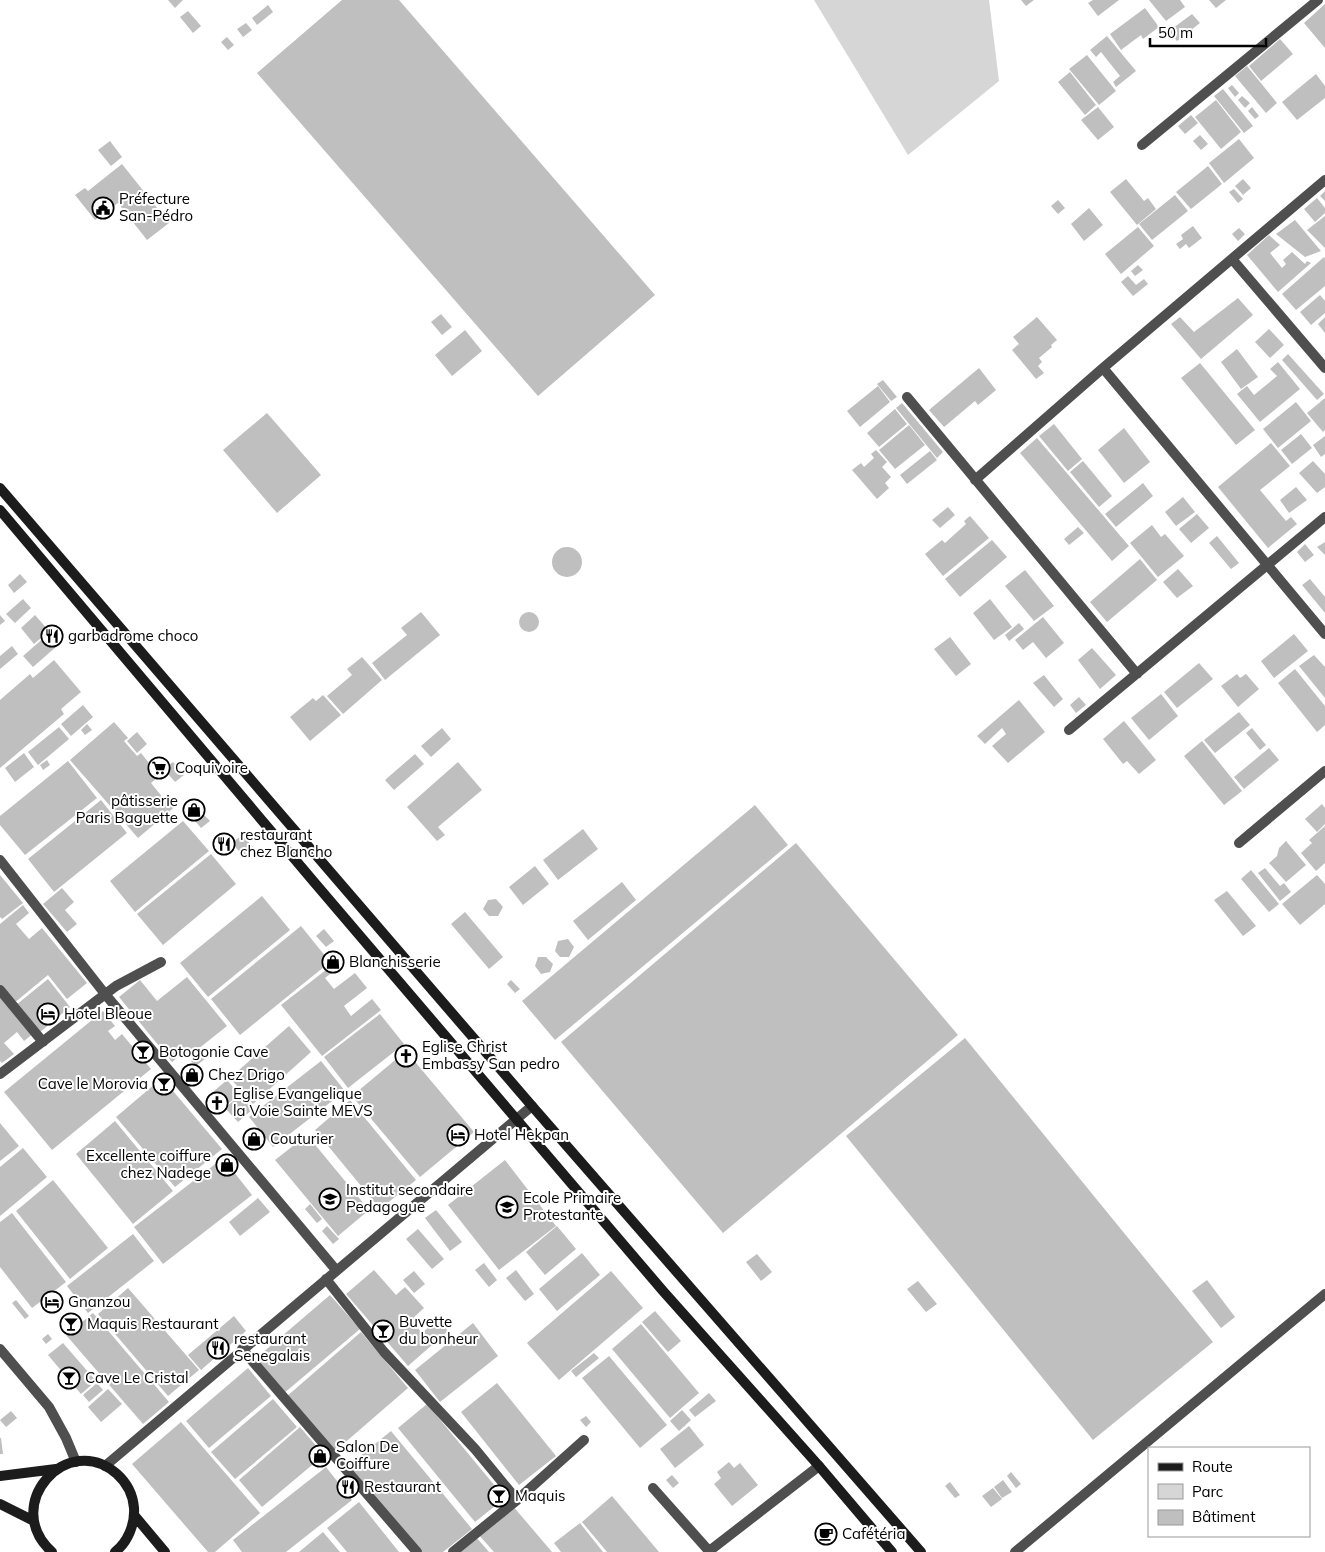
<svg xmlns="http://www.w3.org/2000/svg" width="1325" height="1552" viewBox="0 0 1325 1552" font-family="Mulish,sans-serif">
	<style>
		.green { fill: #d6d6d6 }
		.building { fill: #bfbfbf }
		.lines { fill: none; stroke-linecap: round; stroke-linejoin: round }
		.street { stroke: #4f4f4f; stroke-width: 10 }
		.secondary { stroke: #1c1c1c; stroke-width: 10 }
		.labels { text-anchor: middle; stroke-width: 4; stroke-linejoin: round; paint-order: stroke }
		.poi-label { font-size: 15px; fill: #000; stroke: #fff; text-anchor: start }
	</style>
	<rect width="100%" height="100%" fill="#fff"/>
	<path class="green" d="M814,0H989L999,81L908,155Z"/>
	<path class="building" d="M168,0H183L175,8Z
		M342,0H399L655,295L538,396L257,73Z
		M1021,0H1034L1026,6Z
		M1093,0H1119L1098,16L1088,3Z
		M1149,0H1180L1185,7L1166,21Z
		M1209,0H1226L1216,8Z
		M1325,4V48L1304,23Z
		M268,5L273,12L257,25L252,18Z
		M1145,8L1159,27L1143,39L1141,35L1121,50L1110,34Z
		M188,11L201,26L193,33L180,17Z
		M1192,14L1200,23L1177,41L1169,31Z
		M246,23L252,30L243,37L237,29Z
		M1107,36L1136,71L1116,87L1113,82L1120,76L1101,52L1096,57L1090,50Z
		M227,37L234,45L228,50L221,42Z
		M1280,39L1293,54L1261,81L1249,66Z
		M1087,55L1116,91L1099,105L1069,69Z
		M1247,66L1277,103L1266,113L1235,76Z
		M1070,72L1096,105L1085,115L1058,82Z
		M1316,74L1325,86V98L1297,120L1282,102Z
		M1232,85L1239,93L1235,97L1228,88Z
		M1223,89L1253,126L1244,133L1214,96Z
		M1242,96L1250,103L1245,108L1238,100Z
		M1216,100L1241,132L1221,149L1195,117Z
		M1098,107L1114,127L1098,140L1081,120Z
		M1252,107L1259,116L1255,119L1248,111Z
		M1191,115L1198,123L1185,134L1178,126Z
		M1200,135L1208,144L1201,150L1193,141Z
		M1239,139L1254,158L1224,183L1209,163Z
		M110,141L122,157L111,166L98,150Z
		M122,164L169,223L147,240L118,203L95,220L75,195L85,188L88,191Z
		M1208,166L1222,184L1191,209L1176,192Z
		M1126,179L1144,201L1148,198L1156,209L1137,225L1110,192Z
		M1243,179L1251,188L1243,195L1235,186Z
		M1234,189L1243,199L1238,203L1229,192Z
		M1325,191V201L1320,196Z
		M1175,195L1188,211L1152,240L1139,224Z
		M1317,198L1325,208V213L1315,222L1304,209Z
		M1058,200L1065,208L1058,214L1051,206Z
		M1089,208L1103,225L1084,241L1071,224Z
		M1325,216V248L1307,230Z
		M1295,220L1321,251L1305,257L1276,234Z
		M1193,226L1202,238L1189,248L1186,244L1180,249L1176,244L1183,239L1181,235Z
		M1138,227L1154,246L1121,274L1105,254Z
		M1239,228L1245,234L1238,241L1232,234Z
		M1269,235L1280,245L1270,253L1282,268L1286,264L1283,260L1292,252L1305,264L1307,261L1311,263L1278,292L1247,255Z
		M1324,257L1325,259V286L1296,310L1282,294Z
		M1138,265L1143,270L1135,276L1131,271Z
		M1128,276L1136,285L1144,279L1148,284L1133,296L1121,282Z
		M1320,295L1325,301V313L1311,325L1300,312Z
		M1238,298L1253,315L1201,359L1171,324L1180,317L1194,332Z
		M441,314L452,327L442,335L431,322Z
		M1037,317L1057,340L1051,345L1052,347L1039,358L1042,362L1038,366L1044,373L1036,379L1012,350L1019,344L1013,337Z
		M1325,317V333L1318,324Z
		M1269,329L1284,345L1270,358L1255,342Z
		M465,330L482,351L452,376L435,355Z
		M1237,349L1258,377L1241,389L1221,362Z
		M1288,354L1324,394L1317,400L1282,360Z
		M1278,362L1300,389L1260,422L1237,394L1247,386L1254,395L1277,376L1270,369Z
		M1200,363L1255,430L1236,445L1181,378Z
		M979,368L996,390L978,405L975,401L944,427L929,410Z
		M883,380L897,397L891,401L877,384Z
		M878,386L890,402L860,427L847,411Z
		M1325,398V430L1323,432L1307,413Z
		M1296,402L1311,421L1278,448L1263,429Z
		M902,403L943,452L937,458L896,408Z
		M895,409L907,424L879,447L867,433Z
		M267,413L321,475L277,513L223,450Z
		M1054,424L1082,459L1068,471L1039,436Z
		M909,425L925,445L895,469L879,450Z
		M1124,428L1150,462L1124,483L1098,450Z
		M1301,434L1312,448L1292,464L1281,450Z
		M1325,436V454L1321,457L1313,445Z
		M1037,438L1129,546L1112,561L1020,453Z
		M1271,443L1290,466L1260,490L1286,521L1291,517L1297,524L1268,548L1218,487Z
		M876,450L887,462L882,467L891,477L885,483L889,488L877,499L852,470L861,463L864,467L874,458L871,454Z
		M930,451L937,460L907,484L900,475Z
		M1083,461L1112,496L1099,507L1070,472Z
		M1313,461L1325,474V487L1317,493L1299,473Z
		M1143,483L1153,496L1116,527L1105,514Z
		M1296,487L1307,500L1289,513L1280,500Z
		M1183,497L1195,512L1176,526L1165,512Z
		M948,507L955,515L940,528L932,520Z
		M1197,514L1209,528L1191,543L1179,529Z
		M970,516L989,538L943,576L925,554L942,540L945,543L966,524L964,521Z
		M1152,525L1161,537L1165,534L1184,556L1158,577L1130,543Z
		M1078,527L1084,533L1069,545L1064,539Z
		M1217,536L1239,563L1231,569L1209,543Z
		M992,540L1007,557L960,597L945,579Z
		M1325,542V555L1317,547Z
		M1305,544L1314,555L1305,562L1297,552Z
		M552 562a15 15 0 1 1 30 0a15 15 0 1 1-30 0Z
		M1140,559L1157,580L1107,622L1090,602Z
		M1178,569L1193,586L1177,598L1163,582Z
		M1025,570L1054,606L1034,621L1005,586Z
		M20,574L27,582L14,593L8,585Z
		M1310,579L1325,597V613L1302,585Z
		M23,599L31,608L15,623L6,614Z
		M990,599L1012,627L994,640L973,613Z
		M519 622a10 10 0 1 1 20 0a10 10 0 1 1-20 0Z
		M421,612L440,635L385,680L372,663L407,635L401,628Z
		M0,615L5,621L0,625Z
		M35,615L49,631L34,644L21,628Z
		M1043,617L1064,643L1046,658L1033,642L1023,650L1015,640Z
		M1019,623L1024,629L1009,641L1005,635Z
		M1294,634L1308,651L1274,678L1261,661Z
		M47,635L57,646L33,667L23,656Z
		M950,637L971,664L956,676L934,649Z
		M12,646L18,654L0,669V656Z
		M1092,648L1116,675L1100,689L1078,660Z
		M1314,655L1325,667V698L1299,666Z
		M362,657L382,680L343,714L327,696L352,675L347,669Z
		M54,660L81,692L61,709L64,714L0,768V700L30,674L33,678Z
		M1199,663L1213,679L1177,708L1164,692Z
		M1295,669L1325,706V725L1317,732L1278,683Z
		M1237,674L1240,678L1246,674L1259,689L1238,707L1221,686Z
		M1044,675L1063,699L1054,707L1033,683Z
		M1161,694L1178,716L1149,740L1131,718Z
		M323,695L341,715L310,741L290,717L313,698L316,701Z
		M1079,697L1086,705L1076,713L1070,705Z
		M1019,700L1045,732L1008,763L992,746L1006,734L1002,728L985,744L977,736Z
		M83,705L93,717L71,736L61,724Z
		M1239,712L1250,725L1215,753L1204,740Z
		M1124,721L1156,760L1139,774L1127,761L1123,764L1103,739Z
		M114,722L128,738L124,741L137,756L141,753L149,763L153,759L164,772L151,783L164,799L169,795L178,804L138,838L70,760Z
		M87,724L92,730L85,735L81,730Z
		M59,727L69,739L38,765L28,752Z
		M442,728L451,739L431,757L421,746Z
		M1252,728L1266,745L1260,750L1246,733Z
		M137,732L147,744L137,753L127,741Z
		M1202,741L1242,791L1224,805L1184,756Z
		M1269,748L1279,760L1244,789L1234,777Z
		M24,753L34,767L15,782L5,768Z
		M415,754L424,764L394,790L385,780Z
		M47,760L50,765L43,770L40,765Z
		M68,761L97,798L25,855L0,825V816Z
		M173,762L184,775L175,782L164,769Z
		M458,762L482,790L438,827L445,835L437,841L407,807Z
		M101,800L127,833L54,892L28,859Z
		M193,804L210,821L201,828L186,810Z
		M1322,804L1325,808V824L1317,832L1305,819Z
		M755,805L788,845L555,1040L522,1001Z
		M183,821L209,851L135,912L110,881Z
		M1325,826V863L1316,871L1301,853L1312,843L1309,840Z
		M583,829L598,849L558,880L543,860Z
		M242,835L254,848L244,857L232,843Z
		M225,837L231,844L219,854L213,847Z
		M1286,841L1306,865L1286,882L1269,863L1277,856L1279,848Z
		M796,843L958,1035L723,1233L561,1042Z
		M211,854L236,884L163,945L137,914Z
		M535,866L549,884L523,905L509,887Z
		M1265,868L1280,886L1284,883L1291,892L1280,901L1258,873Z
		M1251,870L1279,904L1269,912L1241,879Z
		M0,875L23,903L2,919L0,917Z
		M1317,875L1325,884V904L1300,925L1282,904Z
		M622,882L636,900L588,940L573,921Z
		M62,888L74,902L65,910L77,924L67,932L43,904Z
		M1227,891L1256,926L1243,936L1214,900Z
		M262,896L290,930L208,997L180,963Z
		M496,899L503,907L498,916H489L483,909L488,900Z
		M23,905L29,913L16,924L29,939L42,928L87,983L67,999L48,975L13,1004L0,988V924Z
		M465,912L503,957L489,969L451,924Z
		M301,926L330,962L240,1035L211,999Z
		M324,929L334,941L326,947L316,936Z
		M568,939L574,947L569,957H560L555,951L558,941Z
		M538,957H546L553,964L550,972L541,974L535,966Z
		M340,959L344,963L325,978L334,989L355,973L367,988L344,1006L351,1016L372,999L381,1010L322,1056L281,1005Z
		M187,977L227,1026L188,1057L184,1052L172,1062L119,997L140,980L157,1001Z
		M48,979L70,1007L39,1033L16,1005Z
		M511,980L520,989L515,993L507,984Z
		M0,992L34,1033L24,1041L17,1032L4,1043L14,1054L2,1063L0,1061Z
		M103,1011L115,1026L108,1031L115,1040L122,1034L151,1069L52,1150L4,1092Z
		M380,1014L404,1044L348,1088L324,1057Z
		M289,1026L311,1052L253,1104L230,1078Z
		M965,1038L1213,1342L1093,1440L846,1136Z
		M406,1051L474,1132L420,1177L352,1096Z
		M201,1052L206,1058L196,1066L191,1061Z
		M321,1061L345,1091L273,1147L249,1117Z
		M192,1069L197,1076L191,1081L186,1074Z
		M162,1078L222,1149L175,1187L116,1117Z
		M227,1080L239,1094L220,1111L207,1097Z
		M240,1095L253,1109L238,1122L225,1108Z
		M350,1100L416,1180L380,1209L315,1130Z
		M115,1121L173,1191L133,1224L76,1154Z
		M0,1123L19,1146L0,1161Z
		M307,1135L369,1210L338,1236L275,1160Z
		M23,1148L47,1177L0,1216V1167Z
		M223,1158L252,1195L163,1264L134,1227Z
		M505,1160L556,1226L499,1270L448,1205Z
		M53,1180L108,1248L70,1279L16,1211Z
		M258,1198L270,1212L240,1236L229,1222Z
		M310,1204L322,1219L317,1223L305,1209Z
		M436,1210L462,1242L450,1251L425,1218Z
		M12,1213L66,1282L32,1308L0,1267V1222Z
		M327,1226L339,1239L333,1244L322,1231Z
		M557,1226L576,1249L545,1275L526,1252Z
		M418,1229L444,1259L432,1269L406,1239Z
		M133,1234L154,1261L88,1313L67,1286Z
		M582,1253L600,1275L557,1311L539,1289Z
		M757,1254L772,1272L761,1281L746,1262Z
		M484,1263L497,1280L489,1287L475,1270Z
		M374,1270L396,1295L405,1287L424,1308L411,1320L422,1333L438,1319L448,1331L408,1366L346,1294Z
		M516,1270L534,1294L525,1301L506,1278Z
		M414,1271L425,1284L414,1293L403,1280Z
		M611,1271L643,1308L559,1380L527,1343Z
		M1207,1280L1235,1317L1221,1328L1192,1291Z
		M918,1281L937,1304L926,1312L907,1289Z
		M128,1288L199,1370L168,1396L98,1314Z
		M330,1295L360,1329L283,1394L254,1360Z
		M16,1300L29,1316L25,1319L12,1303Z
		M655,1311L681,1341L668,1352L642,1322Z
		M93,1313L169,1402L143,1424L66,1335Z
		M234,1316L246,1331L201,1370L188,1355Z
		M473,1323L498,1356L440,1402L415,1370Z
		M641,1324L699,1393L670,1418L612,1349Z
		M361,1332L408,1388L334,1452L286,1397Z
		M48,1334L52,1339L46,1344L42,1339Z
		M63,1343L96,1381L81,1394L48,1355Z
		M594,1353L599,1358L576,1377L571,1371Z
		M609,1356L667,1425L640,1448L582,1378Z
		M248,1368L271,1396L209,1448L186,1421Z
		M97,1383L103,1390L89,1402L83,1395Z
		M497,1383L556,1456L519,1485L461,1412Z
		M108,1389L122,1404L101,1422L88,1407Z
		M709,1393L716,1401L695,1417L689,1410Z
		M273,1399L297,1427L235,1479L211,1452Z
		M427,1404L505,1498L475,1522L398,1428Z
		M682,1410L691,1420L679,1431L670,1421Z
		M11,1411L17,1418L6,1427L0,1420Z
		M586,1416L591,1422L586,1427L580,1420Z
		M181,1422L260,1513L215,1552H208L132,1464Z
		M689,1426L704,1445L675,1468L660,1449Z
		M300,1427L324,1455L262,1507L239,1480Z
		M391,1431L472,1529L443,1552H420L349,1465Z
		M0,1438H1L3,1454H0Z
		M729,1462L734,1468L740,1463L758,1485L732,1506L714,1484L721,1478L717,1472Z
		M326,1467L352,1500L286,1552H242L233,1540Z
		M1011,1472L1021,1484L1016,1488L1007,1476Z
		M672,1475L679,1483L673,1488L666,1480Z
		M1003,1480L1012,1492L1002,1498L994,1487Z
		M950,1482L960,1495L955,1498L945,1486Z
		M993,1488L1002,1499L991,1507L982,1496Z
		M612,1496L659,1552H607L582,1522Z
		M359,1502L399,1552H347L327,1528Z
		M512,1505L552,1552H494L478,1534Z
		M580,1523L603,1552H561L554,1543Z
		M323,1532L340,1552H299Z
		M476,1537L489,1552H458Z"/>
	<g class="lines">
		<path class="street" d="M1142,145L1318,0
			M1232,259L1325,368
			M1103,368L1325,634
			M907,397L1137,674
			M975,480L1103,368L1325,180
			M1069,730L1325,517
			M1239,843L1325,771
			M0,860L105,994L336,1270
			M0,990L43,1042
			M0,1074L116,986L161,962
			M326,1279L384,1352L475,1449L517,1500
			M0,1349L49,1407L66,1438L76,1462
			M242,1349L417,1552
			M105,1466L532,1106
			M653,1488L709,1551
			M453,1552L517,1500L584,1440
			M708,1552L819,1466
			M1015,1552L1325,1294"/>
		<path class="secondary" d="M0,488L532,1106L921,1552
			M0,510L314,882L663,1291L819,1466L892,1552
			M0,1476L56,1469
			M0,1504L34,1521
			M134,1515L165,1552
			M52,1552C0,1505 68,1430 117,1474C127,1483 133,1495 134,1508C135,1524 128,1542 115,1552"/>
	</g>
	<defs>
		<g id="civic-ring" transform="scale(1.125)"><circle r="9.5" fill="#fff" stroke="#000" stroke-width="1.5"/><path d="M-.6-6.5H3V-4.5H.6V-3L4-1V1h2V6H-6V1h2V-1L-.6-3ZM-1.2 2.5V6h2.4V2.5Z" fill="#000"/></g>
		<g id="restaurant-ring" transform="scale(1.125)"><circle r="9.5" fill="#fff" stroke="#000" stroke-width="1.5"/><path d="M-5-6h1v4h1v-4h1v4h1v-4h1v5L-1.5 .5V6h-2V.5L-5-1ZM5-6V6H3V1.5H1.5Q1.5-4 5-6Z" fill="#000"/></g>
		<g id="supermarket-ring" transform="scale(1.125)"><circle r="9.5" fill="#fff" stroke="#000" stroke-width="1.5"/><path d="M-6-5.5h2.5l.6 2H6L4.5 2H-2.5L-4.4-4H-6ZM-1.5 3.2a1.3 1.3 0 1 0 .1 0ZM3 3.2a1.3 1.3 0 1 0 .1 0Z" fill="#000"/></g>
		<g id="shop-ring" transform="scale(1.125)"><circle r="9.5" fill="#fff" stroke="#000" stroke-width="1.5"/><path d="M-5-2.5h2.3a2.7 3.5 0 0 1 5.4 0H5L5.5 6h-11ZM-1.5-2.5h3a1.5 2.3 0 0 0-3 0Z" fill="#000"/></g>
		<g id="hotel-ring" transform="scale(1.125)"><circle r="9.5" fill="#fff" stroke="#000" stroke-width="1.5"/><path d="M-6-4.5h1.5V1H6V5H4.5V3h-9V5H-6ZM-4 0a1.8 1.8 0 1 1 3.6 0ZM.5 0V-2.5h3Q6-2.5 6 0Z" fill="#000"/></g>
		<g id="bar-ring" transform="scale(1.125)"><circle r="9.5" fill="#fff" stroke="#000" stroke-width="1.5"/><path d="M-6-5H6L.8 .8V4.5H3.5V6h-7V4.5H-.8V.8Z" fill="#000"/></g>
		<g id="church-ring" transform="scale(1.125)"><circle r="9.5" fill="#fff" stroke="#000" stroke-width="1.5"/><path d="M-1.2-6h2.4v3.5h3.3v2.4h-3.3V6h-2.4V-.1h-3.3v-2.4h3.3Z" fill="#000"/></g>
		<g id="school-ring" transform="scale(1.125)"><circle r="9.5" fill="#fff" stroke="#000" stroke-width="1.5"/><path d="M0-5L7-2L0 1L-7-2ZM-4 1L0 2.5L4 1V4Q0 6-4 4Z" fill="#000"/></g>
		<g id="cafe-ring" transform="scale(1.125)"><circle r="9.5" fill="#fff" stroke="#000" stroke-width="1.5"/><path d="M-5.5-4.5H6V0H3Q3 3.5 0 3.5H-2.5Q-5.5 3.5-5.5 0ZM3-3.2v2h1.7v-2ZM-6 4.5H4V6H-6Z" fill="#000"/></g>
	</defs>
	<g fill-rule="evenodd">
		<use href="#civic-ring" x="103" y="208"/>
		<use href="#restaurant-ring" x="52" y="636"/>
		<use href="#supermarket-ring" x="159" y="768"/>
		<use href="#shop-ring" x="194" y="810"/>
		<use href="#restaurant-ring" x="224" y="844"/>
		<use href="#shop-ring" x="333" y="962"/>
		<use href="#hotel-ring" x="48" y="1014"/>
		<use href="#bar-ring" x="143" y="1052"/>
		<use href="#church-ring" x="406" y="1056"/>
		<use href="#shop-ring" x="192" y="1075"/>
		<use href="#bar-ring" x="164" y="1084"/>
		<use href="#church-ring" x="217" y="1103"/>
		<use href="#hotel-ring" x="458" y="1135"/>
		<use href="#shop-ring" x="254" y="1139"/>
		<use href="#shop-ring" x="227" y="1165"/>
		<use href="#school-ring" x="330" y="1199"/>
		<use href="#school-ring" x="507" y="1207"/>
		<use href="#hotel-ring" x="52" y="1302"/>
		<use href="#bar-ring" x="71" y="1324"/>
		<use href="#bar-ring" x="383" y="1331"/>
		<use href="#restaurant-ring" x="218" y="1348"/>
		<use href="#bar-ring" x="69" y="1378"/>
		<use href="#shop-ring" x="320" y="1456"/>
		<use href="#restaurant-ring" x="348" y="1487"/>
		<use href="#bar-ring" x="499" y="1496"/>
		<use href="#cafe-ring" x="826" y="1534"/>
	</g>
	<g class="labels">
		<g class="poi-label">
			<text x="119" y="204">Préfecture<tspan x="119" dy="17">San-Pédro</tspan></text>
			<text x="68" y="641">garbadrome choco</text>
			<text x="175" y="773">Coquivoire</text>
			<text x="178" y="806" text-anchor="end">pâtisserie<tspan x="178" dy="17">Paris Baguette</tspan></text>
			<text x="240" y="840">restaurant<tspan x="240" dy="17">chez Blancho</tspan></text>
			<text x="349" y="967">Blanchisserie</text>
			<text x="64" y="1019">Hotel Bleoue</text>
			<text x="422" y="1052">Eglise Christ<tspan x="422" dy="17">Embassy San pedro</tspan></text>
			<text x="159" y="1057">Botogonie Cave</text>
			<text x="208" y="1080">Chez Drigo</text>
			<text x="148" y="1089" text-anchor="end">Cave le Morovia</text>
			<text x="233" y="1099">Eglise Evangelique<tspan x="233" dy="17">la Voie Sainte MEVS</tspan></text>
			<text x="474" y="1140">Hotel Hekpan</text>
			<text x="270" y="1144">Couturier</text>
			<text x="211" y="1161" text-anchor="end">Excellente coiffure<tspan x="211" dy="17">chez Nadege</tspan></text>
			<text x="346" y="1195">Institut secondaire<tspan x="346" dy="17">Pedagogue</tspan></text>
			<text x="523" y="1203">Ecole Primaire<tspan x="523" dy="17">Protestante</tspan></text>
			<text x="68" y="1307">Gnanzou</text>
			<text x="399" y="1327">Buvette<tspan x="399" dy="17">du bonheur</tspan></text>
			<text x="87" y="1329">Maquis Restaurant</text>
			<text x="234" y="1344">restaurant<tspan x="234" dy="17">Senegalais</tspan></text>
			<text x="85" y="1383">Cave Le Cristal</text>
			<text x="336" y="1452">Salon De<tspan x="336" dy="17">Coiffure</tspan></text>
			<text x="364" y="1492">Restaurant</text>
			<text x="515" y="1501">Maquis</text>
			<text x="842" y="1539">Cafétéria</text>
		</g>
	</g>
	<rect x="1148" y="1447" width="162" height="90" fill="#ffffff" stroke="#999999"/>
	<rect x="1158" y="1463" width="25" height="8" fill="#1c1c1c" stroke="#999999"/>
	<text x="1192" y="1472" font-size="15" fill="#000000">Route</text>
	<rect x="1158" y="1484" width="25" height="15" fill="#d6d6d6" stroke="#999999"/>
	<text x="1192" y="1497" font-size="15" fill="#000000">Parc</text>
	<rect x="1158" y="1510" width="25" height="15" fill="#bfbfbf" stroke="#999999"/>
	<text x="1192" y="1522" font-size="15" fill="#000000">Bâtiment</text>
	<path d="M1150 38v8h116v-8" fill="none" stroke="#000000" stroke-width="2.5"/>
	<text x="1158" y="38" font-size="15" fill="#000000" stroke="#ffffff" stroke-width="4" paint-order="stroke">50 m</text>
</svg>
